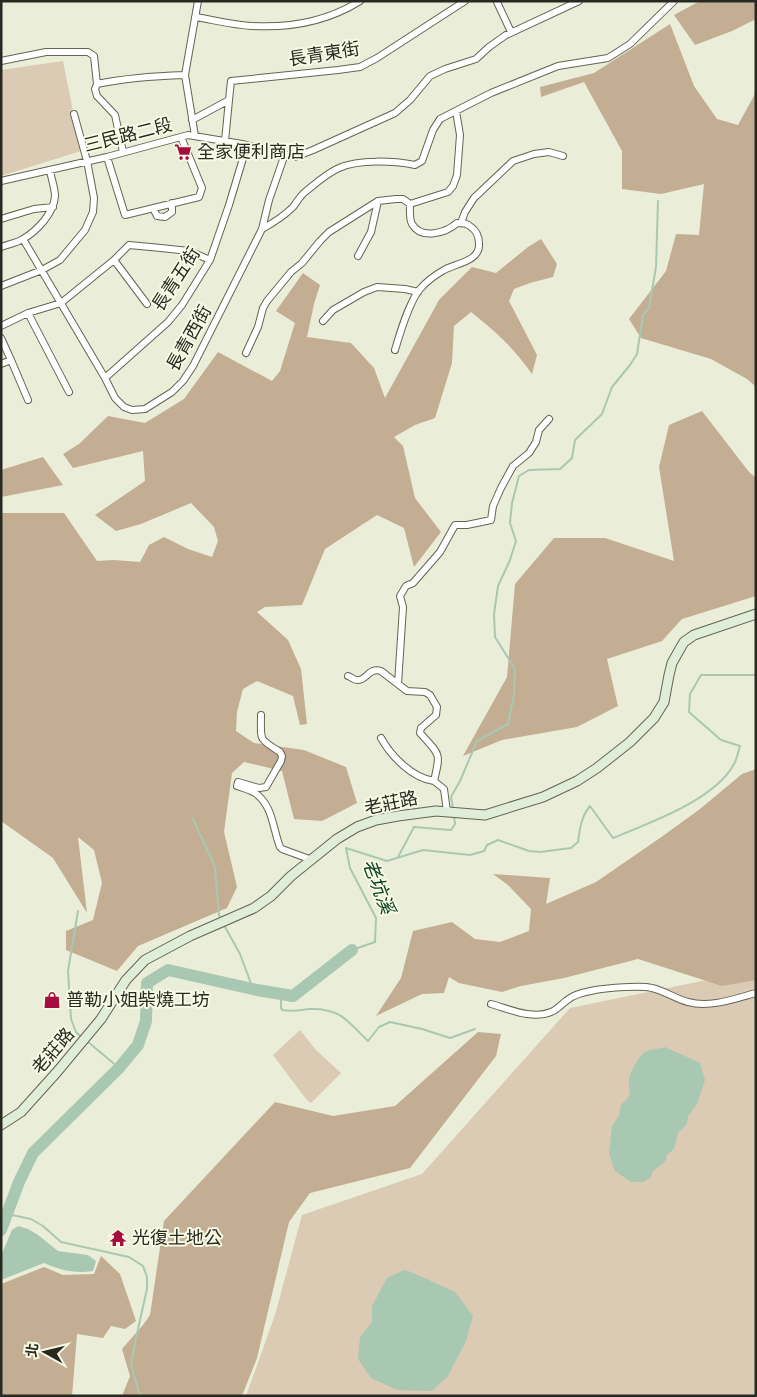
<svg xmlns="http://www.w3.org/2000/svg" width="757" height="1397" viewBox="0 0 757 1397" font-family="'Nunito Sans','Noto Sans TC',sans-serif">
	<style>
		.green { fill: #dbcab4 }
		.forest { fill: #c3ae93 }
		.water { fill: #a9c8b2 }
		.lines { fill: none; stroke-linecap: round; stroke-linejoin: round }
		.stream { stroke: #a9c8b2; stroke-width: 2 }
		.river { stroke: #a9c8b2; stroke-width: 12 }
		.street-casing { stroke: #636553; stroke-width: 8 }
		.secondary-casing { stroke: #636553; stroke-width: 11 }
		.street { stroke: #fff; stroke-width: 6 }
		.secondary { stroke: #e0edd9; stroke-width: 9 }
		.labels { text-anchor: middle; stroke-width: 4; stroke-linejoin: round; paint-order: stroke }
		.street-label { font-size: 18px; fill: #282a22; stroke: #f7fae4 }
		.poi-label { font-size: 18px; fill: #282a22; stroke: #f7fae4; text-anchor: start }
		.water-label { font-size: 19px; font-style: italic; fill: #0c4124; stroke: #f7fae4 }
	</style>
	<rect width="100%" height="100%" fill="#eaedd7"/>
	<path class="green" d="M63,61L81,151L1,176V70Z
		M756,970V1396H246L275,1315L302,1215L422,1174L570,1008Z
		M300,1030L316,1050L341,1073L311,1103L306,1099L273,1055Z"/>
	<path class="forest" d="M700,1H756V19L732,31L695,45L674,15Z
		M670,24L694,86L717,119L738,125L756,92V387L747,379L711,359L641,338L629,319L666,271L676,234L699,235L704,184L661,194L622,189V151L584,82L541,97L540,87L594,73Z
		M541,239L557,264L553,277L530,283L514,289L509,301L537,355L532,374C514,348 496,332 471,312L454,326L452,363L435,418L415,425L394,437L403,446L415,498L441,532L414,567L404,528L377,515L325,549L302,605L265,607L257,612L288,640L301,669L307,724L300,725L293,696L257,681L243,689L237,712L236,731L254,743L304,750L346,767L357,803L322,821L294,819L282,771L244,762L232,773L224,832L237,887L227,908L138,946L117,971L66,950V931L93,920L102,883L94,850L78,837L87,913L53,858L1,821V513H64L97,561L114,560L140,562L149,545L164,537L188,549L212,557L218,541L214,527L191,503L141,524L116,531L95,515L145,481L143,451L73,468L63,454L79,444L108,416L145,423L184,399L218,352L272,381L280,371L295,323L276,311L303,273L320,285L314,304L307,337L351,343L374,368L385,398L439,300L472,267L496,273L528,247Z
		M702,411L749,472L756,478V596L682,619L662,641L607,659L618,706L577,727L502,740L463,756L507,677L515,584L554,538H605L674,561L659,467L669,425Z
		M43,457L63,485L1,497V470Z
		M756,769V980L722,986L638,959L564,978L521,986L502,992L459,983L449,977L444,993L422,994L376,1016L401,978L413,931L452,922L475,939L500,942L529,931L531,909L508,885L493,874L550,878L546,904L596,882L660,838L700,809L742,774Z
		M478,1032L501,1034L496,1056L410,1168L310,1193L289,1222L257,1358L242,1396H122L130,1376L122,1349L143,1325L150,1315L164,1221L275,1102L333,1116L395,1106Z
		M101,1256L120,1274L136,1321L125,1329L111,1326L103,1338L77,1334L72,1396H1V1284L44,1267L63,1275L94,1274Z"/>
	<path class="water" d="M665,1047L700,1063L705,1080L697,1104L688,1116L687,1124L678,1133L674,1149L667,1155L665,1162L653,1171L650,1178L643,1182H631L615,1171L609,1154L612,1126L619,1116L621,1104C636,1093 627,1094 629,1080C630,1073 638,1057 645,1052C650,1049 659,1049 665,1047Z
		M18,1226L28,1229L38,1235L58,1251L88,1255L96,1261L93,1271C75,1274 60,1270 44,1263L1,1280V1257L3,1251L12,1230Z
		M404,1270L411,1272L455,1292L473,1316L466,1341L448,1376L432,1391L397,1390L371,1378L358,1359L360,1337L372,1322V1306L387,1278Z"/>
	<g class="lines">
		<path class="stream" d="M453,808L451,797L460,781L477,741L508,724L514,695L515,669L495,637L494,614L498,586L510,560L516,541L510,523L512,503L519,476L529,470L560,469L572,458L575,440L602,414L612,387L630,365L637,354L643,315L649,308L656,267L658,201
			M193,819L215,867L219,915L221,919
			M398,857L414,827L451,830L455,824L454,816
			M78,911L68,971L71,1019L76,1032L81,1037
			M224,925L240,954L253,989
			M352,950L375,942L376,918L350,868L346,848L387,861L423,850L470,855L484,851L487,845L498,840L529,851L540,852L571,848L578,842C580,828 581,817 590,806L613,838C649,823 715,800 734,764C737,759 738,752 740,746L721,740L689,712L690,694L701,675H756
			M281,994V1008L282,1010C294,1012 299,1010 310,1009C341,1008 348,1022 368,1041L379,1027L390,1022L422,1029L450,1038L475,1029
			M87,1041L119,1068
			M7,1214L31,1219L43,1226L61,1242L129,1257L143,1266L147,1277V1289L138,1329L131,1364L140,1396"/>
		<path class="river" d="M1,1230L19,1182L33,1153L119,1068L138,1045L146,1021L147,983L168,970L257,990L293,996L352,950"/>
		<g class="street-casing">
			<path id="street" d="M498,1L497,2L511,32
				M195,17C214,20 233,25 252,26C289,28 328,21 360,1
				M1,61L46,52H88L94,56L97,84L95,89L97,96L115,115L123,152
				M97,84C126,78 155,76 185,75
				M192,120L229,100L231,81L338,70L360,67L377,58L465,1
				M195,136L185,75L198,1
				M225,141L229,100
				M107,157L125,215L199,197L202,188L181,137
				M1,181L107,157L188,135L242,144L295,157L313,150L395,113L410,100L430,76L445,69L476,59L489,47L506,35L579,1
				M410,204L448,192L453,186L457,175L460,135L456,111
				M153,208L157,216L165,217L172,212V203
				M1,219L34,209L53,207
				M461,223L465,212L474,198L513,161L534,154L549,152L563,156
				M262,229C273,223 284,216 293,207C297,202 300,196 305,192C315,184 327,173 339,168C359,159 394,161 415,165L422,161L433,130L440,119L491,93L558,66L608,58L630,44L674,1
				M23,239L105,378L115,398L124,407L132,410L145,409L172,392L183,381L193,366L262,229L269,200L285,154
				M1,247C8,244 17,243 23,239C37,231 54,213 55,196C55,188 51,178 50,170
				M358,256L371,232L378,201
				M114,260L129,245L161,248L189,251L210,260
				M1,286L42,270L60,260L85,230L93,212L94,198L87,161L74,114
				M28,313L69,392
				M323,321L333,310L364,292L377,287L405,289L418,292
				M1,326L28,313L61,303L114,260L147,304
				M1,338L11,360L1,364
				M246,353L258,327L263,308L267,301L291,272L302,263L320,241L329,232L378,201L396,199H403L410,204C410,210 409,219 412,224C421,240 446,233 457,223C463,223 467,223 471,227C477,231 479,237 479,244C480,261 457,263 444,270C437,274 426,282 420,289C409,302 400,333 395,350
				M11,360L28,400
				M105,378L168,322L182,305L210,260L229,205L247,145
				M348,676C351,677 354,680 357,680C367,681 368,667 381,671L407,691L425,692L430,695L437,707L436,715L421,728L420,733C440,755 441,752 434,781L444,789L447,812
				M398,684L403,607L400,596L406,586L413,583L440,552L455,525H467L491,520L493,506L501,488L513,466L529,453L536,442L539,430L549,419
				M261,715C261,741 258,738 280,752L282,756L281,761L266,787L259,788L238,782L237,786C243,788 250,790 255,793C273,805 273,830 280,847L282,849L312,860
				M381,738C391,756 412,778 434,781
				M491,1004C509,1009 533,1020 551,1012C557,1010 562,1004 566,1001C574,994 585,992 595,990C607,988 641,985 652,988C665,991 676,999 688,1002C710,1008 734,999 756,993"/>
		</g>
		<g class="secondary-casing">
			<path id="secondary" d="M1,1125L21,1112L57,1072L101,1019L126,980L145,960L190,936L254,908L271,896L291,876L337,839L357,827L376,820L398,816L436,811L485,815L543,797L577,781L597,768L630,742L654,718L664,702L669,675L672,663L681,647L684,642L694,635L756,614"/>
		</g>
		<use href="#street" class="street"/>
		<use href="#secondary" class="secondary"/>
	</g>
	<defs>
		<g id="supermarket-bare" transform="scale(1.35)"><path d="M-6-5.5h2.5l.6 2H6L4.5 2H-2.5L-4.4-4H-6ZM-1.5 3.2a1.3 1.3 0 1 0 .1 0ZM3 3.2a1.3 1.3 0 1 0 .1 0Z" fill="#a60e3f" stroke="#f7fae4" stroke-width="2.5" paint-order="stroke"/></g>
		<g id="shop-bare" transform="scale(1.35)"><path d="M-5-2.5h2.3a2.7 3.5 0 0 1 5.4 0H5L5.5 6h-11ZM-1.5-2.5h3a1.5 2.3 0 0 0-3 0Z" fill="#a60e3f" stroke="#f7fae4" stroke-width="2.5" paint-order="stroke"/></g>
		<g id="temple-bare" transform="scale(1.35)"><path d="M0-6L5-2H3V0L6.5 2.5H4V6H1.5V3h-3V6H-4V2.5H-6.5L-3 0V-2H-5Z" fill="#a60e3f" stroke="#f7fae4" stroke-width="2.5" paint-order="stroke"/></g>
	</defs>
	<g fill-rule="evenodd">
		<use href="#supermarket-bare" x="183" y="152"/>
		<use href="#shop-bare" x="52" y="1000"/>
		<use href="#temple-bare" x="118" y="1238"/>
	</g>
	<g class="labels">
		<g class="street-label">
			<text transform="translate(324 54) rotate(-9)" y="6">長青東街</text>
			<text transform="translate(128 135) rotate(-14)" y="6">三民路二段</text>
			<text transform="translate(176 279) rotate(-57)" y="6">長青五街</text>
			<text transform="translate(189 338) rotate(-61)" y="6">長青西街</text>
			<text transform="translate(391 803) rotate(-12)" y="6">老莊路</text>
			<text transform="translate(53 1051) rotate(-50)" y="6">老莊路</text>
		</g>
		<g class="poi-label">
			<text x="197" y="158">全家便利商店</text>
			<text x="66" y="1006">普勒小姐柴燒工坊</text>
			<text x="132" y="1244">光復土地公</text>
		</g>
		<g class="water-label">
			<text transform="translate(379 886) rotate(69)" y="7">老坑溪</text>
		</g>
	</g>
	<rect width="757" height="1397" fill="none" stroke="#282a22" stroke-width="5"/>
	<g transform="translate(45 1352) rotate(278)" stroke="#f7fae4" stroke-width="4" paint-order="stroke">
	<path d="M0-4L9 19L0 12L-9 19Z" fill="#282a22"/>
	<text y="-8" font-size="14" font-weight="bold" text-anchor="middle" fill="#282a22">北</text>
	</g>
</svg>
